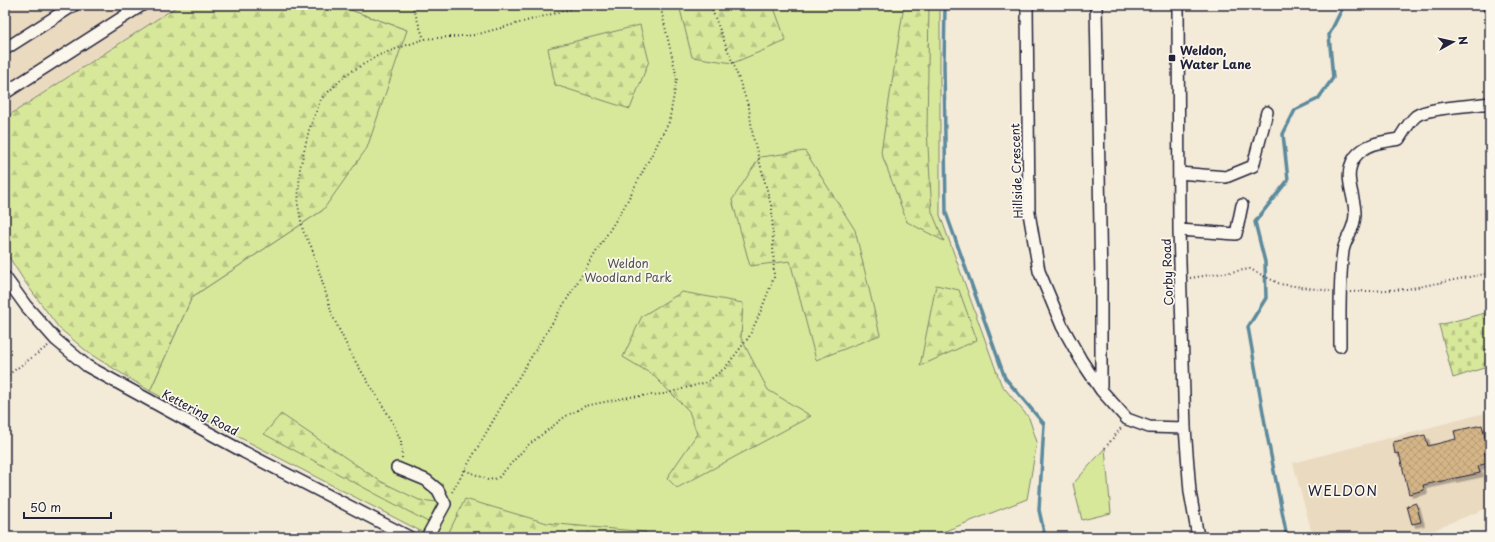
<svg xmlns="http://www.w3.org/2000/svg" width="1495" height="542" viewBox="0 0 1495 542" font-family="'Playpen Sans',sans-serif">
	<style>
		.built { fill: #eadac0 }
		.green { fill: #d7e89b; stroke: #7c856b }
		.forest { fill: url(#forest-firs); stroke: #7c856b }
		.cemetery { fill: url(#cemetery-stones); stroke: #7c856b }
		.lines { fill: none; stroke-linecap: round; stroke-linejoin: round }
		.stream { stroke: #5b8a9d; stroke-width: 3.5 }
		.building { fill: url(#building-cross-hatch); stroke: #22223b; filter: url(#shadow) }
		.minor-casing { stroke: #22223b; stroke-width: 14 }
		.path { stroke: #22223b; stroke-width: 2; stroke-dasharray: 1 3; stroke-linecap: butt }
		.minor { stroke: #fbf7ec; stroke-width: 11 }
		.poi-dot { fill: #22223b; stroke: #fbf7ec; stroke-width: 1.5 }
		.labels { text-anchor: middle; stroke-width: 3.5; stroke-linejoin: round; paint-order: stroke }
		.poi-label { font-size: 12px; font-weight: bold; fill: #22223b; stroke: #fbf7ec; text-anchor: start }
		.street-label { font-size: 12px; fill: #22223b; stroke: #fbf7ec }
		.park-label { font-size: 12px; fill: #4f5453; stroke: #fbf7ec }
		.quarter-label { font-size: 14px; letter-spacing: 1px; fill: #22223b; stroke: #fbf7ec }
	</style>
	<defs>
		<pattern id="forest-firs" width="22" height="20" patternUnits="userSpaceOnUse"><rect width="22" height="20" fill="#d7e89b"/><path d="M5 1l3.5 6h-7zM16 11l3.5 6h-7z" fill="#b8c786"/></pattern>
		<pattern id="cemetery-stones" width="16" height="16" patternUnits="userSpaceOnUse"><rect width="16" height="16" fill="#d7e89b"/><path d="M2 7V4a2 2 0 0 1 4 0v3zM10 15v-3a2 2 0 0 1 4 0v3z" fill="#b8c786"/></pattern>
		<pattern id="building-cross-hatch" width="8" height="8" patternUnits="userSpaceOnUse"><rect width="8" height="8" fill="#d4b587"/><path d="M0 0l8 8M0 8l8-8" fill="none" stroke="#b69b75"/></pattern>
		<filter id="shadow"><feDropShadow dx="3.5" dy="3.5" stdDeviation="0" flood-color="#0004"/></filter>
	</defs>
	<rect width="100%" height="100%" fill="#f3ead8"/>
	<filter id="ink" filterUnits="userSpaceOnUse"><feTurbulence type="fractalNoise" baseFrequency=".025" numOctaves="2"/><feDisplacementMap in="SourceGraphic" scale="8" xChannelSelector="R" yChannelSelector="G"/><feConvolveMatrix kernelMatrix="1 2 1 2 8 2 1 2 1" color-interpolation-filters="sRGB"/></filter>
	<g filter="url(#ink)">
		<path class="built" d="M5,5H179L5,118Z
			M1489,412L1490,416V507L1442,526L1426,537H1313L1293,463Z"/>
		<path class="green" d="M336,5H940V215L1001,384L1029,418L1037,442L1027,499L930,537H432L150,391L192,297L323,210L407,30Z
			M1105,448L1111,513L1082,520L1073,484Z"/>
		<path class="forest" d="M179,5H336L407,30L367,148L323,210L192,297L150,391L90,354L59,328L25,282L5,251V118Z
			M679,5H773L786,41L733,63L692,57Z
			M904,5H929L927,130L932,212L944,241L907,222L881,152Z
			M640,25L649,61L630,109L555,85L548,48Z
			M805,151L855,230L880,335L816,360L790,261L750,266L732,200L760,157Z
			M936,285L959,290L977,340L920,366Z
			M682,292L743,303L741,338L768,390L811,416L677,488L667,478L697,434L689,411L653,375L623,357L642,316Z
			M281,414L380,481L419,500L438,502L428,522L264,434Z
			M465,499L547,523L646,532L642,537H460L449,532Z"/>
		<path class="cemetery" d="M1485,313L1488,330H1490V366L1453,378L1439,325Z"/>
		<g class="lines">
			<path class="stream" d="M945,5L944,65L946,213L1005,378L1044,424L1039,510L1045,537
				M1287,537L1267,435L1248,327L1266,298L1265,262L1255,222L1288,180L1283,134L1295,110L1318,99L1333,78L1329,35L1344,5"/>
		</g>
		<path class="building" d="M1482,425L1488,449L1484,450L1487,463L1478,466L1480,473L1423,485L1424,490L1409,494L1399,453L1395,454L1393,442L1425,435L1428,446L1456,439L1454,431Z
			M1416,503L1421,522L1412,524L1407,506Z"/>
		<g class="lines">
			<g class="minor-casing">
				<path id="minor" d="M1027,5L1029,213L1039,271L1062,326L1081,360L1101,390L1127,419L1149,427L1185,428
					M1096,5L1101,283V390
					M1178,5L1179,230L1185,428L1190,492L1198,537
					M1489,5L1490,9
					M5,49L74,5
					M5,93L142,5
					M1179,173L1226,177L1253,166L1267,112
					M1179,230L1236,234L1242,205
					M5,277L26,306L56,340L87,366L244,452L409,537
					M1340,346C1340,315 1339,283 1343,251C1345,238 1355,230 1355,214C1355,194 1342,176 1355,157C1366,143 1382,142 1399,139C1404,131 1409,122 1416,116C1427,107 1474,106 1490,103
					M397,468L426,480L438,490L445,504L427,537"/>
			</g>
			<path class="path" d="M412,5L424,39
				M1190,278L1250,269L1280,284L1330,291
				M1350,292L1407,289L1490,273
				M5,377L48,346
				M1105,448L1121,428
				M402,458L401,441L391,419L352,356L333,317L312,248L303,231L298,205L300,168L309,130L321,99L347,74L379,55L413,43L424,39L475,35L585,5
				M465,470L488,480L498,478L527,446L566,416L585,406L629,397L664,394L707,382L725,368L749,337L760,313L774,277L772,209L753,137L749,108L736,71L710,5
				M452,492L512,388L624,207L669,122L677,78L660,5"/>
			<use href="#minor" class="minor"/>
		</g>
	</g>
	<rect class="poi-dot" x="1168" y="54" width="8" height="8" rx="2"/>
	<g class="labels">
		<g class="poi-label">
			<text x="1180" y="55">Weldon,<tspan x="1180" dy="14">Water Lane</tspan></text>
		</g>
		<g class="street-label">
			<text transform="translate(1017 171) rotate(-92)" y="4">Hillside Crescent</text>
			<text transform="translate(1168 272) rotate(-92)" y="4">Corby Road</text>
			<text transform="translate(200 413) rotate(28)" y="4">Kettering Road</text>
		</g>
		<g class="park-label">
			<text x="628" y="268">Weldon<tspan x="628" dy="14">Woodland Park</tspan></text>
		</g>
		<g class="quarter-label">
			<text x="1343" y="496">WELDON</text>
		</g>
	</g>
	<rect width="1495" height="542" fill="none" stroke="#fbf7ec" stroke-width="20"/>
	<rect x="10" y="10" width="1475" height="522" fill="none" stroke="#22223b" stroke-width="1.5" filter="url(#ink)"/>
	<g transform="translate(1453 42) rotate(82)" stroke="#fbf7ec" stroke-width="3" paint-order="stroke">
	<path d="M0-3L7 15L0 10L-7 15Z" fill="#22223b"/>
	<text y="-6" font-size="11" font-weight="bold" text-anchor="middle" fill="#22223b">N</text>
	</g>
	<path d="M24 512v6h87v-6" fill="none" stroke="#22223b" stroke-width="2"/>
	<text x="30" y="512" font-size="12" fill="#22223b" stroke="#fbf7ec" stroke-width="3" paint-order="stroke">50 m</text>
</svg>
